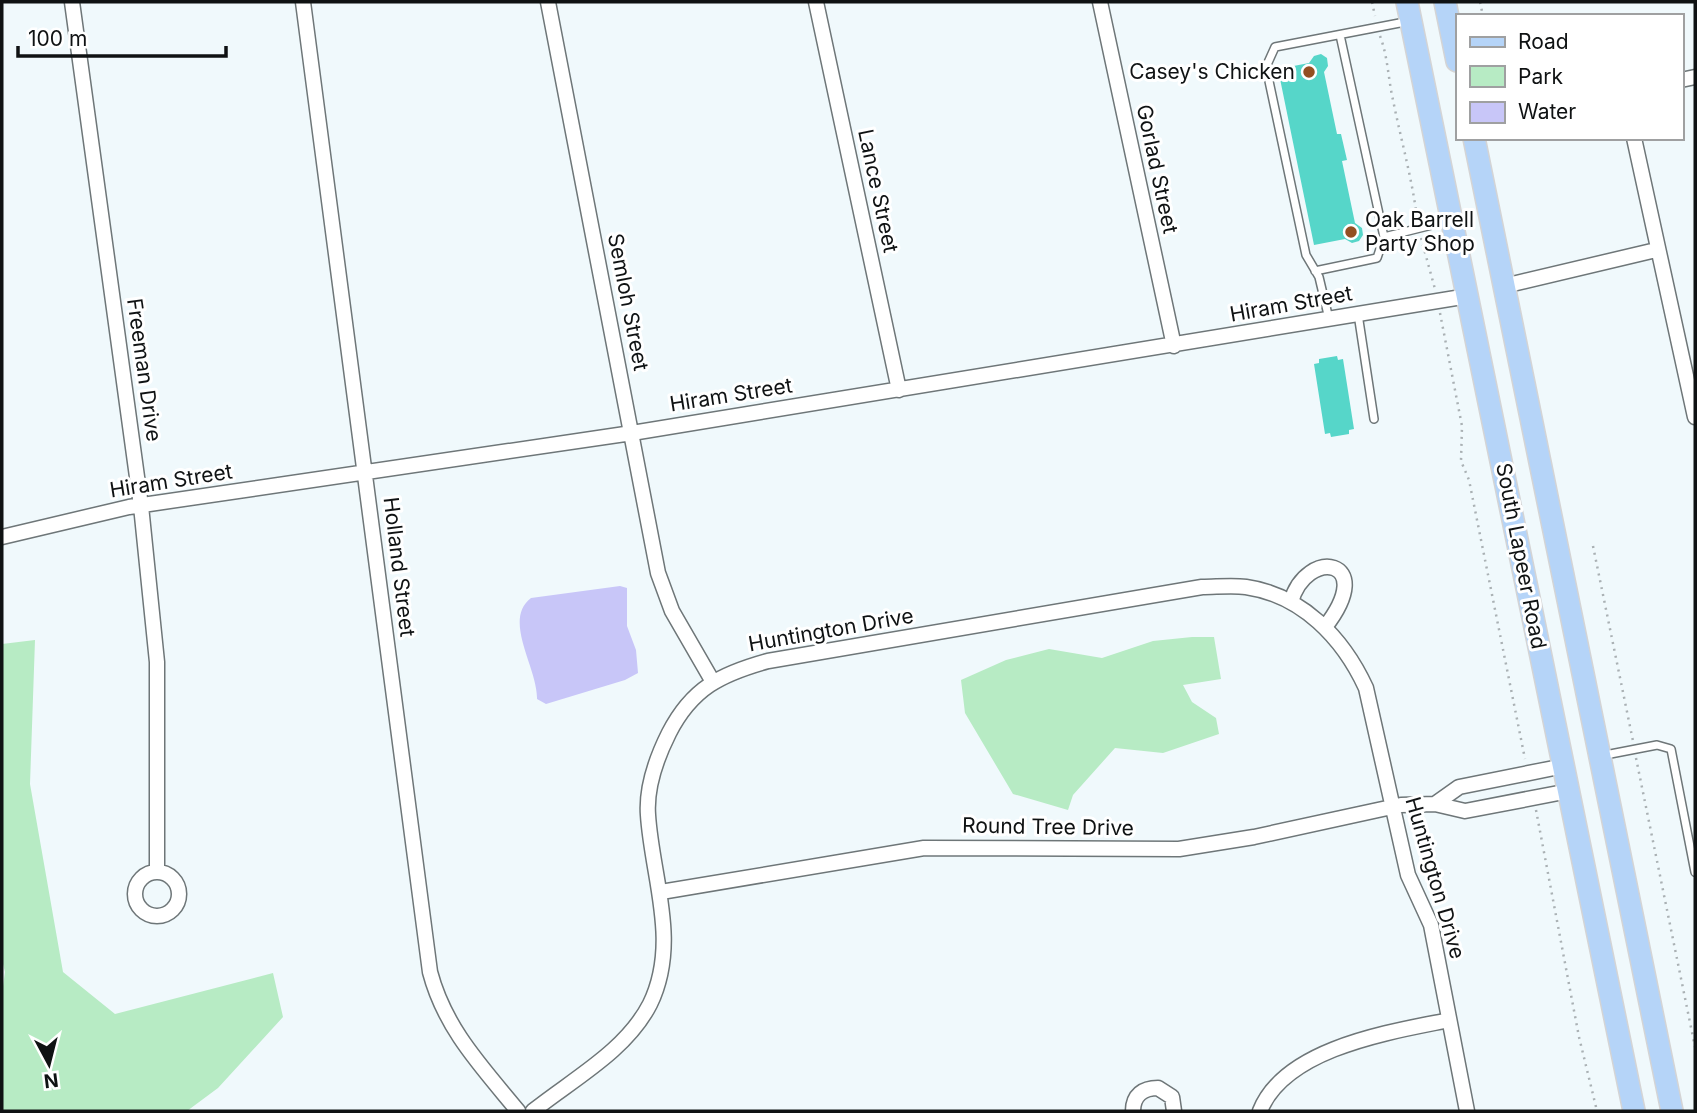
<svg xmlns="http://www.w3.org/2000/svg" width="1697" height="1113" viewBox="0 0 1697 1113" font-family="Inter,sans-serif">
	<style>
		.green { fill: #b7ebc4 }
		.water { fill: #c8c6f8 }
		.building { fill: #56d6c9 }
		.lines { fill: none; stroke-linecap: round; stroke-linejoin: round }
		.service-casing { stroke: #6e7678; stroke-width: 10 }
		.minor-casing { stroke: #6e7678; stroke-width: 17 }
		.primary-casing { stroke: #d4d4d5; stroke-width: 24 }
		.path { stroke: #aab1b4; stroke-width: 2.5; stroke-dasharray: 2 5; stroke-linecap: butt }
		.service { stroke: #fff; stroke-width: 7 }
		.minor { stroke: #fff; stroke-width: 14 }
		.primary { stroke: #b5d4f8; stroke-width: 21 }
		.poi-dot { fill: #934f22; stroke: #fff; stroke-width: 2.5 }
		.labels { text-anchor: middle; stroke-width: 6; stroke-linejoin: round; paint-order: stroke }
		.poi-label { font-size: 21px; fill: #0f1213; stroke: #fff; text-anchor: end }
		.street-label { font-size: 21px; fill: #0f1213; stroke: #fff }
	</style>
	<rect width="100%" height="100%" fill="#f0f9fc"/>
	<path class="green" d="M1192,637H1214L1221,679L1183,685L1192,702L1216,718L1219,734L1163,753L1115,748L1073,795L1068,810L1013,794L965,713L961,680L1006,660L1049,649L1102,658L1153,641Z
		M35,640L30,784L63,972L115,1014L273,973L283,1017L218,1088L187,1111H2V993L5,972L2,960V644Z"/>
	<path class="water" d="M620,586L627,588V626L636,650L638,673L625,680L546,704L537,699C538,668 502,620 531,598Z"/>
	<path class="building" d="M1321,54L1327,58L1328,66L1324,72L1337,134H1341L1347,160L1342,161L1355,223L1362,228L1363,235L1359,241L1352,243L1345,239L1314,245L1278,69L1309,63L1314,56Z
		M1337,356L1338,360L1343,359L1354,429L1349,430V434L1331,437L1330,433L1325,434L1314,364L1319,363V359Z"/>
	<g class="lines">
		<g class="service-casing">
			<path id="service" d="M1340,35L1384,237
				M1315,271L1377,258L1384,237L1448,221
				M1358,314L1374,419
				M1329,319L1319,277L1306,255L1266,67L1275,47L1410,21
				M1600,756L1657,745L1671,749L1695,872"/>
		</g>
		<g class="minor-casing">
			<path id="minor" d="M72,2L141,506L157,662V871
				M303,2L430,972C445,1029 482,1067 518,1111
				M548,2L658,573L672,611L713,682
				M816,2L899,390
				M1100,2L1174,346
				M1681,80L1695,77
				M1634,138L1695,417
				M1504,286L1656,250
				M2,537L129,507L632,433L1468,296
				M1291,602C1306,547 1379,558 1325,627
				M1435,804L1459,787L1564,766
				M135 894a22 22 0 1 1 44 0a22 22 0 1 1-44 0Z
				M661,892L924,848L1179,849L1254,837L1401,805L1435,804L1465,811L1569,791
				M533,1111C573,1079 626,1051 650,1004C680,942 652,878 648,815C646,788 657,757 669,733C692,688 721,674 768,661L1202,587C1216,587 1232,585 1246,587C1302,595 1343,638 1366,688L1408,875L1431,925L1467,1111
				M1133,1111C1133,1095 1143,1088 1158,1088L1172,1097L1174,1111
				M1260,1111C1285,1048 1390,1032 1449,1020"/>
		</g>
		<g class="primary-casing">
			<path id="primary" d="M1407,2L1634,1111
				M1445,2L1457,61
				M1474,138L1672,1111"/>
		</g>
		<path class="path" d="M1372,2L1375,16
			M1480,2L1483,16
			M1380,36C1388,57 1388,78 1393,100C1401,140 1412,178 1417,218
			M1421,238L1435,289
			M1440,313L1462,426L1461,461L1469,480L1525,759
			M1593,546L1633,741
			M1636,758L1695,1047
			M1536,810L1579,1037L1597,1111"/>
		<use href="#service" class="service"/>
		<use href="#minor" class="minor"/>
		<use href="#primary" class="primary"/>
	</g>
	<g class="poi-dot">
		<circle cx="1309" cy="72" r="7"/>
		<circle cx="1351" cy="232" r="7"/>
	</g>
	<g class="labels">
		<g class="poi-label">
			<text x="1295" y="79">Casey's Chicken</text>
			<text x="1365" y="227" text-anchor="start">Oak Barrell<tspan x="1365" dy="24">Party Shop</tspan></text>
		</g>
		<g class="street-label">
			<text transform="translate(1157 169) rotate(78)" y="7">Gorlad Street</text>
			<text transform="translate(878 191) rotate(78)" y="7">Lance Street</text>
			<text transform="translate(628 302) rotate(79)" y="7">Semloh Street</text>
			<text transform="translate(1291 304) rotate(-10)" y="7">Hiram Street</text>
			<text transform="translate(144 370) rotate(82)" y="7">Freeman Drive</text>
			<text transform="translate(731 395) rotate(-9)" y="7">Hiram Street</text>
			<text transform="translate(171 481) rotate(-9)" y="7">Hiram Street</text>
			<text transform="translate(1521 556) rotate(79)" y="7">South Lapeer Road</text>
			<text transform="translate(399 567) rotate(83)" y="7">Holland Street</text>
			<text transform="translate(831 630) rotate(-10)" y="7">Huntington Drive</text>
			<text transform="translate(1048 827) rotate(1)" y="7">Round Tree Drive</text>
			<text transform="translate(1435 878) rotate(74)" y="7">Huntington Drive</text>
		</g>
	</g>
	<rect width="1697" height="1113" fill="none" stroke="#0f1213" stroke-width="7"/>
	<rect x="1456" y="14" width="228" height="126" fill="#ffffff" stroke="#9fa0a1" stroke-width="2"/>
	<rect x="1470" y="37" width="35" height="10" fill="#b5d4f8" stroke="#9fa0a1" stroke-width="2"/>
	<text x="1518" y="49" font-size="21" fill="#0f1213">Road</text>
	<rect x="1470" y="66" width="35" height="21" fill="#b7ebc4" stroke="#9fa0a1" stroke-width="2"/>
	<text x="1518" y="84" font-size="21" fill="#0f1213">Park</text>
	<rect x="1470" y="102" width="35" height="21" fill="#c8c6f8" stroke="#9fa0a1" stroke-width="2"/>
	<text x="1518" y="119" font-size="21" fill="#0f1213">Water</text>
	<g transform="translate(49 1064) rotate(173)" stroke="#ffffff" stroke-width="5" paint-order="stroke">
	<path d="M0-5L12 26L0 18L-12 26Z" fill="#0f1213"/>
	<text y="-10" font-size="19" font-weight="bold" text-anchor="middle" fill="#0f1213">N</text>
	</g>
	<path d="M18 46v10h208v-10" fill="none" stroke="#0f1213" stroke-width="3.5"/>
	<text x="28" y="46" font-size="21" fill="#0f1213" stroke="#ffffff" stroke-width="5" paint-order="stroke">100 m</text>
</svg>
